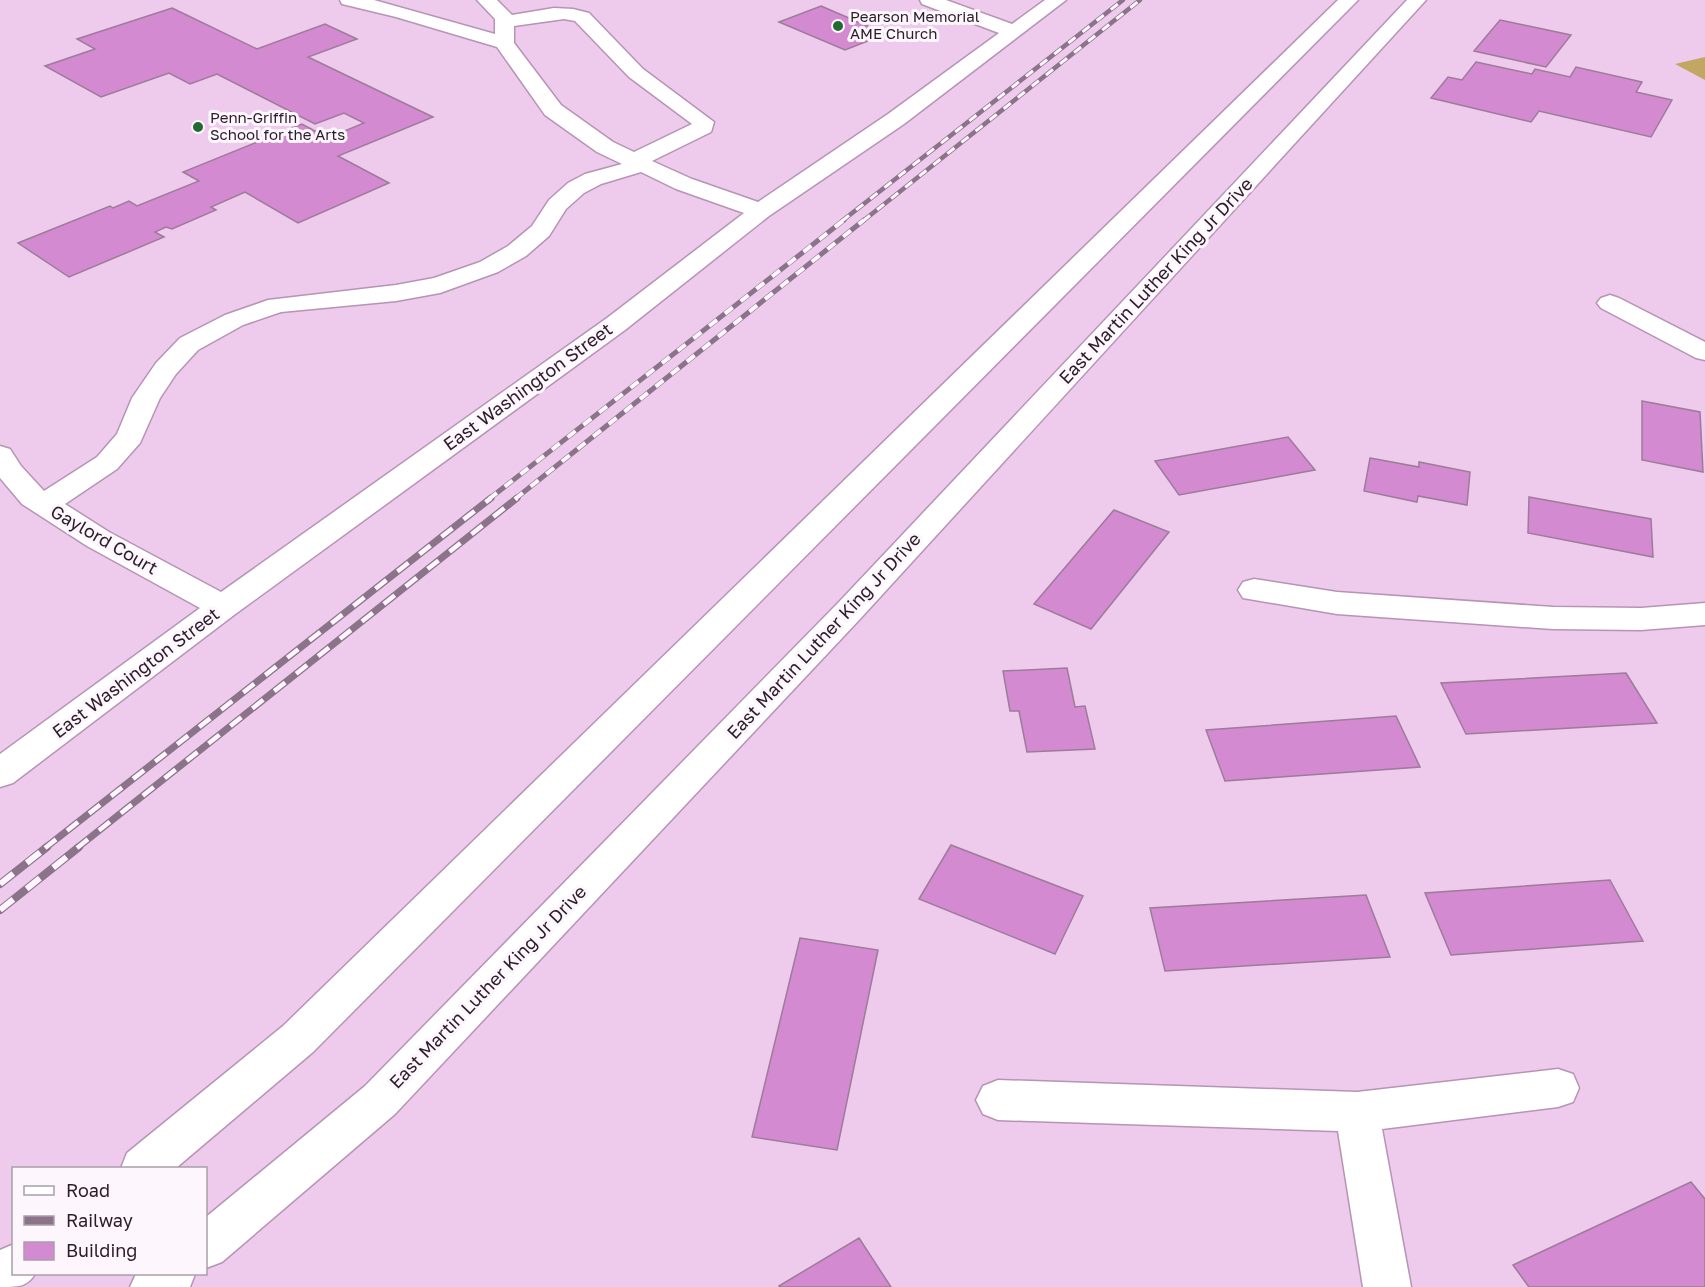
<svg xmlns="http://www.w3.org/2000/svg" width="1705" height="1287" viewBox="0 0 1705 1287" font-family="'Golos Text',sans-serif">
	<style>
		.green { fill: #c2a762 }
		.building { fill: #d48ad0; stroke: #9d7b9a; stroke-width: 1.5 }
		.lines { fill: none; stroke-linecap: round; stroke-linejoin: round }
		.minor-casing { stroke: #b694b4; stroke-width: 3 }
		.major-casing { stroke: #b694b4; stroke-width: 3 }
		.minor { fill: #fff; fill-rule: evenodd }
		.major { fill: #fff; fill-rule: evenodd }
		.rail-far3-casing { stroke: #8b738a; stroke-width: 4.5 }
		.rail-far2-casing { stroke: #8b738a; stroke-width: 5 }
		.rail-far1-casing { stroke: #8b738a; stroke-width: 7 }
		.rail-casing { stroke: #8b738a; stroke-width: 8 }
		.rail-far3 { stroke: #fdf6fd; stroke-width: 3; stroke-dasharray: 9; stroke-linecap: butt }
		.rail-far2 { stroke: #fdf6fd; stroke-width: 4; stroke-dasharray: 10; stroke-linecap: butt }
		.rail-far1 { stroke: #fdf6fd; stroke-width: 4.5; stroke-dasharray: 14; stroke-linecap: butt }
		.rail { stroke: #fdf6fd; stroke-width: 6; stroke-dasharray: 17; stroke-linecap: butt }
		.poi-dot { fill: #236934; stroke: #fdf6fd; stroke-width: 2 }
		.labels { text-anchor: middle; stroke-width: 6; stroke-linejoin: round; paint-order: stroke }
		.far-poi-label { font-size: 15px; fill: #2a1d29; stroke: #fdf6fd; text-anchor: start }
		.street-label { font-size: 18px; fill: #2a1d29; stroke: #fdf6fd }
	</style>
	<rect width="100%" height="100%" fill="#eecaec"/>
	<path class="green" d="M1705,57V80L1675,64Z"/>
	<path class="building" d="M821,6L886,34L845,50L779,22Z
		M172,8L257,49L325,24L357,39L308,57L433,117L338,156L389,183L298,223L245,192L211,207L216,210L172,229L166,227L155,232L164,237L69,277L18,243L110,206L113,208L129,201L137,206L199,181L183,172L302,124L328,138L364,123L344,113L315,124L217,74L190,84L169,73L101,97L45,66L95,49L77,39Z
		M1500,20L1571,35L1546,67L1474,51Z
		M1476,62L1532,74L1535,69L1570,77L1576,67L1642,82L1636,92L1672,100L1651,137L1539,111L1531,122L1431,98L1448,77L1462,80Z
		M1642,401L1700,412L1703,472L1642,460Z
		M1288,437L1315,470L1179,495L1155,461Z
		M1370,458L1419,467V462L1470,472L1467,505L1418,496L1417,502L1364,491Z
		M1529,497L1651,519L1653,557L1528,533Z
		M1114,510L1169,532L1091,629L1034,604Z
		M1067,668L1075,707L1085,706L1095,749L1027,752L1019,711H1010L1003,671Z
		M1626,673L1657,723L1466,734L1441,683Z
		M1396,716L1420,767L1225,781L1206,730Z
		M951,845L1083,896L1055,954L919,899Z
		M1610,880L1643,941L1451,955L1425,893Z
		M1366,895L1390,957L1165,971L1150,908Z
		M800,938L878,950L837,1150L752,1137Z
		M1691,1182L1705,1199V1287H1529L1513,1265Z
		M859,1238L891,1287H780L779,1286Z"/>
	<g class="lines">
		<g class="minor-casing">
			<path id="minor" d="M340,0H374L495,34V19L477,0H497L512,15L554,8L573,9L589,13L643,69L714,122L711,132L652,161L692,179L758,202L888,114L999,33L922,4L920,0H946L1012,24L1045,0H1066L904,124L769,216L625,330L234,615L13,783L0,787V754L200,608L87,546L22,504L0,478V446L10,449L21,466L44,491L97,457L117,434L132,398L156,363L180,338L225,315L268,300L396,285L434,278L480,262L508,246L532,226L549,200L568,183L585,174L622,164L597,152L545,115L497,47L396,17L342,4ZM564,19L575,21L629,77L692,124L634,152L613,142L561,105L514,43V26ZM641,172L676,189L744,213L607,318L221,592L109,532L65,504L117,469L140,443L160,398L176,374L198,350L243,325L281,312L396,301L440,293L498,272L526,256L549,236L566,209L584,193L601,184Z
				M1610,295L1619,298L1705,342V360L1696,358L1601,308L1597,303L1601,298Z
				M1254,579L1337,592L1553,607L1641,608L1705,603V625L1641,630L1553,629L1337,614L1243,598L1238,590L1243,582Z
				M1558,1069L1573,1074L1579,1088L1573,1102L1558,1107L1382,1129L1411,1287H1363L1338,1131L998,1120L983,1114L976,1100L983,1086L998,1080L1357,1092Z"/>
		</g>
		<g class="major-casing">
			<path id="major" d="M1338,0H1358L313,1052L176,1168H121L127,1153L283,1026Z
				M1407,0H1426L860,619L395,1114L222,1262L206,1268V1217L365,1086L838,603Z
				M14,1244V1274H35C27,1287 18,1287 0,1287V1250Z
				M136,1274H195L190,1287H130Z"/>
		</g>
		<use href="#minor" class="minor"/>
		<use href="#major" class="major"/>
		<g class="rail-far3-casing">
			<path id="rail-far3" d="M842,221L1123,0
				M863,221L1140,0"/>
		</g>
		<g class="rail-far2-casing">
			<path id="rail-far2" d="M489,499L844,220
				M515,499L864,220"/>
		</g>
		<g class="rail-far1-casing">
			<path id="rail-far1" d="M45,848L491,498
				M77,848L517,498"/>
		</g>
		<g class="rail-casing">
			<path id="rail" d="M0,884L47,847
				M0,910L79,847"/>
		</g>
		<use href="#rail-far3" class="rail-far3"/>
		<use href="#rail-far2" class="rail-far2"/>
		<use href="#rail-far1" class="rail-far1"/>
		<use href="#rail" class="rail"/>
	</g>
	<g class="poi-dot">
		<circle cx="838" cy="26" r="6"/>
		<circle cx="198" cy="127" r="6"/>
	</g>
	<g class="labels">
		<g class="far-poi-label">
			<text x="850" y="22">Pearson Memorial<tspan x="850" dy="17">AME Church</tspan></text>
			<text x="210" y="123">Penn-Griffin<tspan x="210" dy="17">School for the Arts</tspan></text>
		</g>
		<g class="street-label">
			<text transform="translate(1156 281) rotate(-47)" y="6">East Martin Luther King Jr Drive</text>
			<text transform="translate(528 387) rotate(-36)" y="6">East Washington Street</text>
			<text transform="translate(104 540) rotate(30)" y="6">Gaylord Court</text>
			<text transform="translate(824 636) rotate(-47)" y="6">East Martin Luther King Jr Drive</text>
			<text transform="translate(136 673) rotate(-37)" y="6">East Washington Street</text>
			<text transform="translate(488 987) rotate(-46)" y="6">East Martin Luther King Jr Drive</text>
		</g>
	</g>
	<rect x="12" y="1167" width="195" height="108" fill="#fdf6fd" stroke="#a99fa8" stroke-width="1.5"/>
	<rect x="24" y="1186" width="30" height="9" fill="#ffffff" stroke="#a99fa8" stroke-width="1.5"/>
	<text x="66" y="1197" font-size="18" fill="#2a1d29">Road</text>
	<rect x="24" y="1216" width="30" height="9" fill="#8b738a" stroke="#a99fa8" stroke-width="1.5"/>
	<text x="66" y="1227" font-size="18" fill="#2a1d29">Railway</text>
	<rect x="24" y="1242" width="30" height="18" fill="#d48ad0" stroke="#a99fa8" stroke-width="1.5"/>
	<text x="66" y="1257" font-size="18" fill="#2a1d29">Building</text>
</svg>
